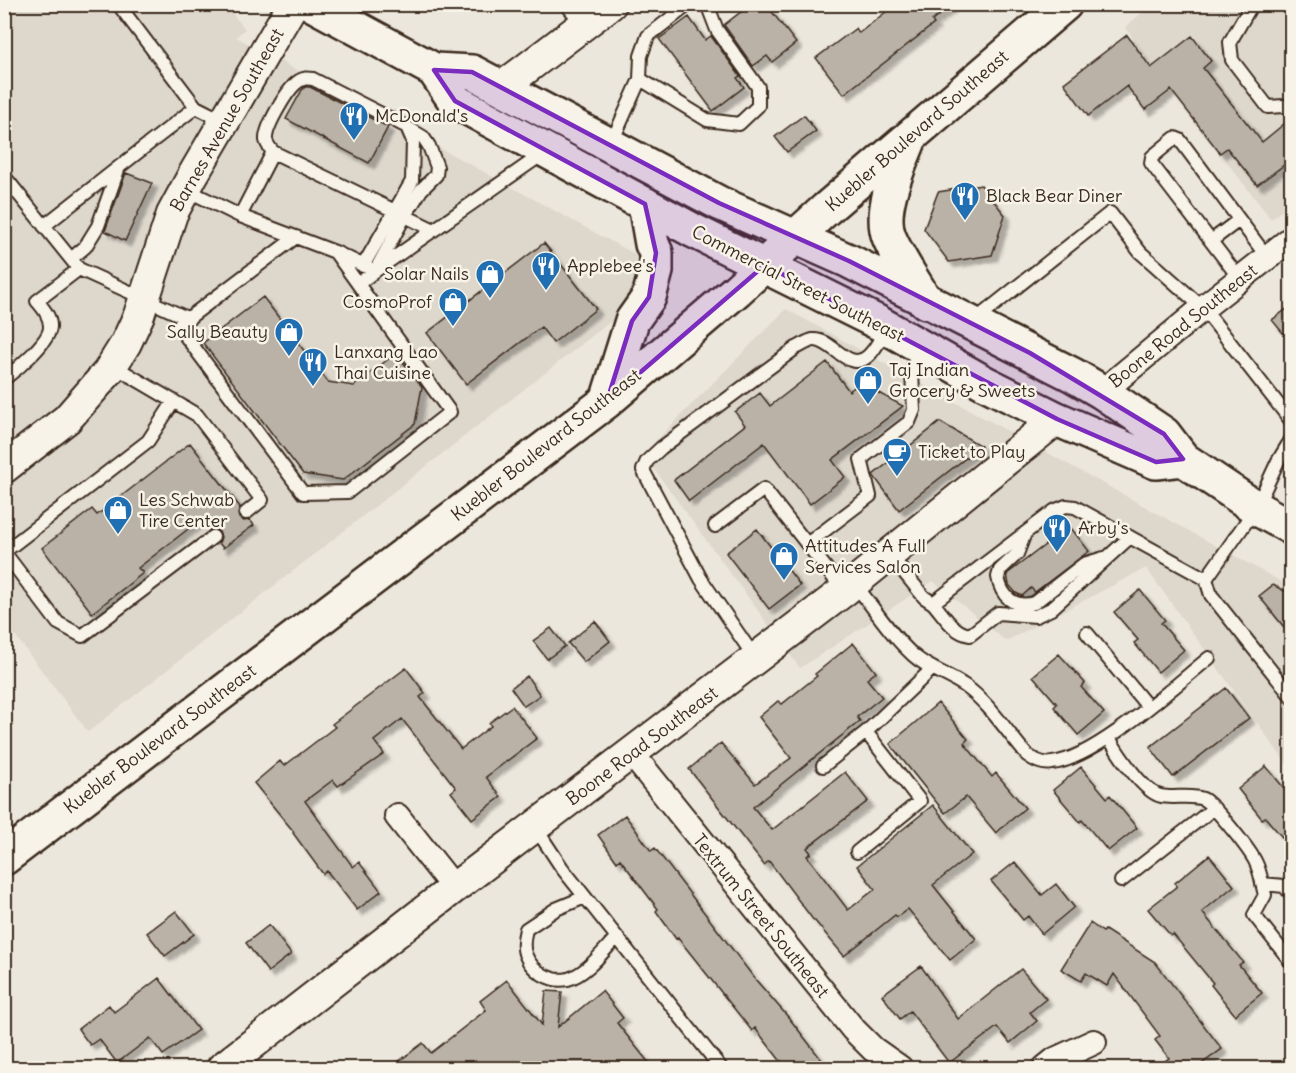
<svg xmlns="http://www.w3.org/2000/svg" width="1296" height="1073" viewBox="0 0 1296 1073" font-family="Delius,sans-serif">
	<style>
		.built { fill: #ddd7cc }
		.building { fill: #bab2a7; stroke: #3b2a1e; stroke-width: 1.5; filter: url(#shadow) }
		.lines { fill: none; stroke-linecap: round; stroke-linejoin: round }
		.service-casing { stroke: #3b2a1e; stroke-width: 16 }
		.minor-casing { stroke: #3b2a1e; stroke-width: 28 }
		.tertiary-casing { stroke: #3b2a1e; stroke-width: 34 }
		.primary-casing { stroke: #3b2a1e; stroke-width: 38 }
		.service { stroke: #f7f3e8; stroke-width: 12 }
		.minor { stroke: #f7f3e8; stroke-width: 24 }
		.tertiary { stroke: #f7f3e8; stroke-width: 30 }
		.primary { stroke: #f7f3e8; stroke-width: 33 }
		.marked { fill: #7b2cbf; fill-opacity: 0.2; stroke: #7b2cbf; stroke-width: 4.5; stroke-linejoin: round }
		.labels { text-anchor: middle; stroke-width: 5; stroke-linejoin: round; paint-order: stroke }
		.poi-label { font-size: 18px; fill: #3b2a1e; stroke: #f7f3e8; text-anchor: start }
		.street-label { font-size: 18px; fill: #3b2a1e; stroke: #f7f3e8 }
	</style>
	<defs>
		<filter id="shadow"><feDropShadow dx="5.5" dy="5.5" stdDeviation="1.5" flood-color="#0004"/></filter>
	</defs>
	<rect width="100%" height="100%" fill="#ece7dc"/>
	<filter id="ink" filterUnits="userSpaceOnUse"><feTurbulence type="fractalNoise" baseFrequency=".0167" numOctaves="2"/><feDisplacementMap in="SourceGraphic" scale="12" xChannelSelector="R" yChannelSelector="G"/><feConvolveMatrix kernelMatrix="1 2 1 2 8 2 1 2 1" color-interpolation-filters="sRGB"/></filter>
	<g filter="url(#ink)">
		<path class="built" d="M5,5H216L232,13L245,29L236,37L671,274L88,732L5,622Z
			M1152,5H1291V203L1271,219L1153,67L1125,27Z
			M786,309L1291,587V770L1146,568L1006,641L933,581L800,668L643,454Z"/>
		<path class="building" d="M751,4H766L796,43L772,62L767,56L753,66L724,25Z
			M896,4H953L932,21L934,24L844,94L816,58L856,28L859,33Z
			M689,17L705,40L711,36L740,76L737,78L744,87L713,111L659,39Z
			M1127,35L1151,68L1192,36L1211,61L1203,68L1262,142L1284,124L1292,133V159L1257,185L1227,148L1220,153L1171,90L1145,110L1127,86L1088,116L1064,83Z
			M305,87H310L388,127L369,163L286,119L302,90Z
			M804,115L816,131L787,152L775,137Z
			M126,173L152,183L125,241L105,231Z
			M981,185L1005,215L992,255L949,262L924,229L938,192Z
			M544,243L596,309L553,343L541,327L466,384L427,333Z
			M263,297L328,382L354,386L396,353L422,387L415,424L343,480L303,474L203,343Z
			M1292,305V344L1272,320Z
			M827,362L849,391L860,383L903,406L832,460L845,477L810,504L764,443L689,501L674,480L745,425L735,412L760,393L770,406Z
			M940,422L981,446L899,510L873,475Z
			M190,443L240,507L238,514L239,518L244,521L250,520L254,525L223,548L219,543L221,537L219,532L216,529L209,530L201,519L138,568L143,573L92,613L42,548L92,509L97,515Z
			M1071,528L1089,551L1035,592L1031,588L1022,596L1016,593L1009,585L1007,574L1049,542L1050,543Z
			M757,529L800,585L769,609L726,553Z
			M1273,585L1292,595V637L1259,596Z
			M1140,590L1165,620L1161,623L1184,650L1158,672L1134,643L1138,640L1114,612Z
			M595,621L610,641L584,662L568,643Z
			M551,628L565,646L547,659L533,641Z
			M853,643L876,672L867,679L882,697L857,717L860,721L753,807L772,830L845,772L868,801L807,848L811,853L807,856L848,910L875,889L857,866L933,805L972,854L933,885L976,939L950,960L908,909L897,917L895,915L844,956L815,921H814L769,861L764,865L689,769L721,743L755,784L791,758L759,717L778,701L782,704L817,676L815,674Z
			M1059,654L1085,683L1081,687L1104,713L1078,735L1054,707L1057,704L1033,676Z
			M406,668L425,693L420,697L461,749L491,726L489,723L512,706L537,738L486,777L501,797L472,819L451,792L456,788L402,719L374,741L384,754L338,786L333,780L305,801L353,867L359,862L381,891L357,910L327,871L323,874L293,833L294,832L254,783L280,761L284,766L335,727L332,724Z
			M527,676L540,695L524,706L511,688Z
			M1226,688L1249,718L1173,777L1150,747Z
			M938,703L968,739L964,743L992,777L996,773L1025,808L996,833L966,797L945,813L890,744Z
			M1266,766L1292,798V849L1265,817L1262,819L1238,789Z
			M1081,767L1107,798L1110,795L1137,828L1108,851L1082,820L1080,822L1053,790Z
			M625,815L651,851L655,848L755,979L789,1018L828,1068H786L755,1028L752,1031L678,938L676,939L656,911L658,909L620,859L617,862L598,835Z
			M1209,855L1234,886L1202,912L1243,962L1239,965L1262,993L1235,1015L1211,985L1213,983L1173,934L1171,936L1148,909L1177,886L1175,883Z
			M1015,862L1042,895L1056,884L1074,907L1042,934L1028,916L1023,920L991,881Z
			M176,911L194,934L165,956L147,933Z
			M1090,923L1103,932L1105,930L1155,962L1222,1049L1196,1068H1155L1169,1058L1155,1040L1160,1036L1114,974L1107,986L1086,973L1081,981L1061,969Z
			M269,925L291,954L268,972L246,943Z
			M921,966L958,1019L1021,969L1046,999L1030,1012L1037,1021L1010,1043L997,1027L949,1063L910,1011L900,1019L882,995Z
			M159,978L198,1030L163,1055L150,1038L117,1063L99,1039L90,1045L78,1029L109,1005L114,1012Z
			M507,980L542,1025L546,991L562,992L558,1027L602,991L623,1018L617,1023L653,1068H390L423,1043L431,1053L486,1010L480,1001Z"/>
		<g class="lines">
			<g class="service-casing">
				<path id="service" d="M118,4L196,107L224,121
					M566,4L583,24
					M1252,4L1230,42L1232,60L1268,107L1284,106L1292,111
					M640,79L707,120L739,124L758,106V87L717,30L707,4
					M611,144L640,79L641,56L648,36L689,4
					M273,152C270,148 267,145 266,140C265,127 288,88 299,81C304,78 307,78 313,79L407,127L413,141L412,181L363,266
					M4,176L79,269L189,319
					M185,189L240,216L335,252L375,271L544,153
					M240,216L273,152L434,230
					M44,226L119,167
					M296,237L178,326L303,493L348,492L450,412L335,252
					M1211,241L1239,220
					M71,259L85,247L98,226L119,167L196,107
					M1240,279L1151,163L1152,157L1175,138L1180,140L1267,257
					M358,284L375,271L405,216L421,190L436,175L437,167L429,146L423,137L408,128
					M974,321L1110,213L1140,252L1203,308L1292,422
					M112,365L197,415L262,500L246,513
					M4,379C16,370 51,341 50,326C50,316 43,308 37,301L79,269
					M715,526L764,489L807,544
					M1025,533L1017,554L1000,570L998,577C1001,596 1014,609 1034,603L1084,564L1104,558
					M4,552L58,623L82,636L213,537
					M4,552L148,441L174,401
					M890,555L924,597L933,603L1054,511L1066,506L1075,507L1206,579L1256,508L1278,461L1292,438
					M1206,579L1211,595L1292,697
					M854,583C873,607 890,634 913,655C928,669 948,674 965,686C988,702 1008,733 1027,755C1034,760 1042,765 1052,763C1095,759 1174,686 1209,658
					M844,591L807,544L870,496L861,459L909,422L914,410L912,373L918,347
					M933,603C944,615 953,633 970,635L998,613L1036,616L1051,609L1130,537
					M1087,633L1148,707
					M755,658L701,579L643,470L647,461L661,448L796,348C801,346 807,341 813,340C832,338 849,374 868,356C876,349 881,337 887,328
					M1109,738C1118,753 1143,792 1161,796C1174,799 1190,794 1203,799C1214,805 1251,851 1256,863C1261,873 1262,885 1265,895L1254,915L1292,963
					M823,766L866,732L932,669
					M535,827L562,868L721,1068
					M857,852L920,801L866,732
					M1121,881L1214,808
					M1262,884L1284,886L1292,895
					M585,897L556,909L526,929C524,937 522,948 526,956C532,971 551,983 568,979C587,974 604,950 617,937"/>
			</g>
			<g class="minor-casing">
				<path id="minor" d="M1102,392L1203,308L1292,238
					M632,754L853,1029L873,1049L900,1068
					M397,816L454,888
					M1045,1068L1055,1060L1094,1042"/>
			</g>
			<g class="tertiary-casing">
				<path id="tertiary" d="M502,87L611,4
					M4,468L67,419L108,372L126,343L139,315L172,214L193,175L293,4
					M222,1068L454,888L844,591L1057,419"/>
			</g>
			<g class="primary-casing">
				<path id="primary" d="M312,4L434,70L472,72L719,203L849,261L1073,375L1102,392L1164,434L1183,459L1256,508L1292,528
					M434,70L455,101L694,231L879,323L985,383L1057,419L1156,462L1183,459
					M910,138C900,164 878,209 889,237C898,259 914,281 926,302
					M607,401L632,321L649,297L656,271V253L652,244L645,204
					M4,858L607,401L737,290L826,209L1065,4"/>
			</g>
			<use href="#service" class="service"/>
			<use href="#minor" class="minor"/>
			<use href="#tertiary" class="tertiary"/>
			<use href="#primary" class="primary"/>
		</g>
	</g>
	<path class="marked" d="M434,70L472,72L719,203L849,261L1030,353L1164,434L1183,459L1156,462L1057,419L765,265L607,401L632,321L649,297L656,253L645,204L455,101Z"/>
	<defs>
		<g id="restaurant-pin" transform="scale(1.5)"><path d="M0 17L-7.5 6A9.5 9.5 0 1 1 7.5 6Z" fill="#1f6fb2" stroke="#f7f3e8"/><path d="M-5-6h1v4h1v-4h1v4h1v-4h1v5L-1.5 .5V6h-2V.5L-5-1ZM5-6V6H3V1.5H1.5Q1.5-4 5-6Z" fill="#fff"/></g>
		<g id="shop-pin" transform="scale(1.5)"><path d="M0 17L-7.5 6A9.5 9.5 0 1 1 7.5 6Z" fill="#1f6fb2" stroke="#f7f3e8"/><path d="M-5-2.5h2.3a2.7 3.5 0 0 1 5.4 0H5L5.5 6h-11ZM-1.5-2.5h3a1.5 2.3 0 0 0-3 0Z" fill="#fff"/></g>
		<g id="cafe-pin" transform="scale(1.5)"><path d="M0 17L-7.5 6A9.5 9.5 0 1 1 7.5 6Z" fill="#1f6fb2" stroke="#f7f3e8"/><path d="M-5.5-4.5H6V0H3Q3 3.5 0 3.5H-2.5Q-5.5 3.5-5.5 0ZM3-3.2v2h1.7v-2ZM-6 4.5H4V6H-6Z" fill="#fff"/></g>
	</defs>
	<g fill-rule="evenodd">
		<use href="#restaurant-pin" x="354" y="116"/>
		<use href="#restaurant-pin" x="965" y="196"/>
		<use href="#restaurant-pin" x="546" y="266"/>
		<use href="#shop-pin" x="490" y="274"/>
		<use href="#shop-pin" x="453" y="302"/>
		<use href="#shop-pin" x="289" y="332"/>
		<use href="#restaurant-pin" x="313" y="362"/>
		<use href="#shop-pin" x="868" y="380"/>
		<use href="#cafe-pin" x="897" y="452"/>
		<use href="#shop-pin" x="118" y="510"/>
		<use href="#restaurant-pin" x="1057" y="528"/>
		<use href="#shop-pin" x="784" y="556"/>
	</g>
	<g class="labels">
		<g class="poi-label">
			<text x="375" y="122">McDonald's</text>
			<text x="986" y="202">Black Bear Diner</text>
			<text x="567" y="272">Applebee's</text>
			<text x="469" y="280" text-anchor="end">Solar Nails</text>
			<text x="432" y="308" text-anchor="end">CosmoProf</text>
			<text x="268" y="338" text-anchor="end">Sally Beauty</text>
			<text x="334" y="358">Lanxang Lao<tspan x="334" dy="21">Thai Cuisine</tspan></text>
			<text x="889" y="376">Taj Indian<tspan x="889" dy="21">Grocery &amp; Sweets</tspan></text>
			<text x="918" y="458">Ticket to Play</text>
			<text x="139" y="506">Les Schwab<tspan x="139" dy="21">Tire Center</tspan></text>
			<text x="1078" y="534">Arby's</text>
			<text x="805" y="552">Attitudes A Full<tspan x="805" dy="21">Services Salon</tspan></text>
		</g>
		<g class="street-label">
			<text transform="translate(227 120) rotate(-60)" y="6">Barnes Avenue Southeast</text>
			<text transform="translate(917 131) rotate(-41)" y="6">Kuebler Boulevard Southeast</text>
			<text transform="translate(798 284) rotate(27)" y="6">Commercial Street Southeast</text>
			<text transform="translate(1183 326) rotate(-39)" y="6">Boone Road Southeast</text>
			<text transform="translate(546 445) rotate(-38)" y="6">Kuebler Boulevard Southeast</text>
			<text transform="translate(160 739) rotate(-37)" y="6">Kuebler Boulevard Southeast</text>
			<text transform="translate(642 746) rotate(-37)" y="6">Boone Road Southeast</text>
			<text transform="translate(761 916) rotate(51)" y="6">Textrum Street Southeast</text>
		</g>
	</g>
	<rect width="1296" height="1073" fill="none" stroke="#f7f3e8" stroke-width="24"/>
	<rect x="12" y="12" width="1272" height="1049" fill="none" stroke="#3b2a1e" stroke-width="2" filter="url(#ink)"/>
</svg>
